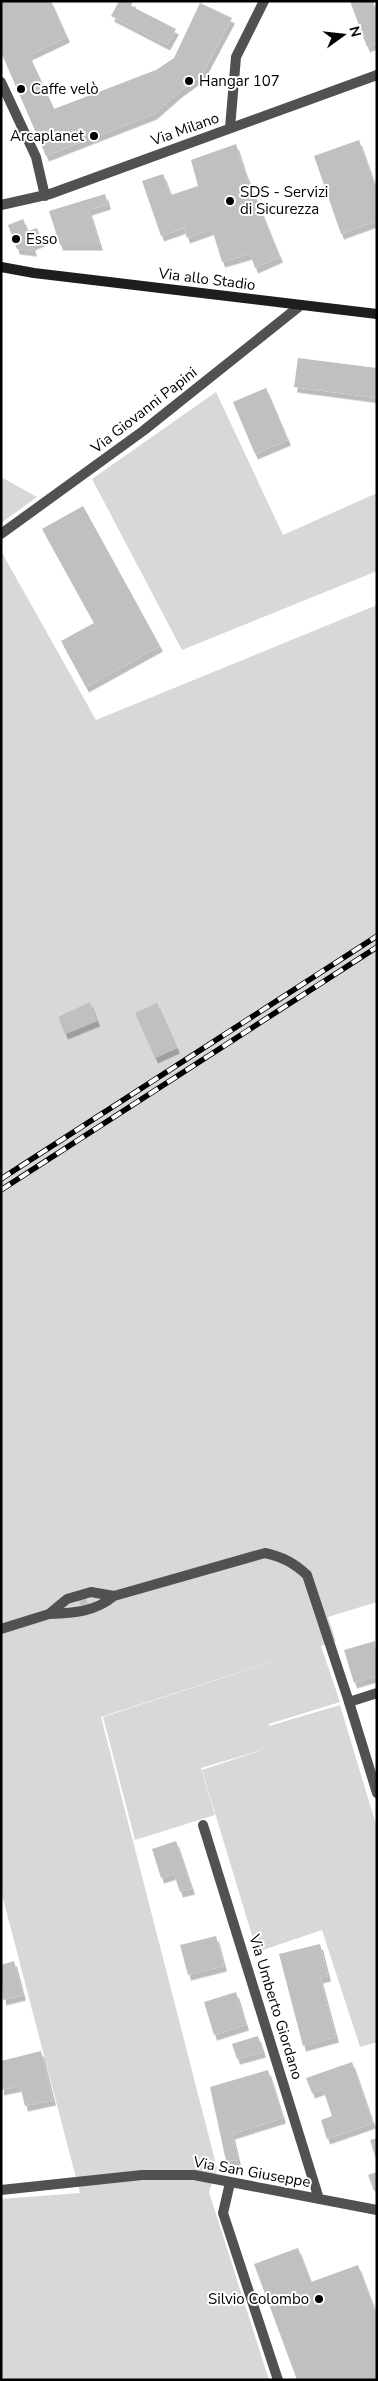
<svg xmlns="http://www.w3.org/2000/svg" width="378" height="2381" viewBox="0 0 378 2381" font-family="'Nunito Sans',sans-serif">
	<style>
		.green { fill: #d8d8d8 }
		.building { fill: #c0c0c0; filter: url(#shadow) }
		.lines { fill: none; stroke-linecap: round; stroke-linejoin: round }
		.service { stroke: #515151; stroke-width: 10 }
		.minor { stroke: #515151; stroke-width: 10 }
		.secondary { stroke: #1e1e1e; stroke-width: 10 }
		.rail-casing { stroke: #000; stroke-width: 5.5 }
		.rail { stroke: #fff; stroke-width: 4; stroke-dasharray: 11; stroke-linecap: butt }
		.poi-dot { fill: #000; stroke: #fff; stroke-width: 2 }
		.labels { text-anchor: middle; stroke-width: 4; stroke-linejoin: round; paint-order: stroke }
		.poi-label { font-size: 15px; fill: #000; stroke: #fff; text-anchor: start }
		.street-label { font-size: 15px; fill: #000; stroke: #fff }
	</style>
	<defs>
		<filter id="shadow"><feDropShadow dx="3" dy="5.5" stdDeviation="0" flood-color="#0004"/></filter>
	</defs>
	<rect width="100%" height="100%" fill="#fff"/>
	<path class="green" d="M216,392L283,535L377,493V571L182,650L92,479Z
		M1,477L37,497L1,523Z
		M1,551L96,720L377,605V1602L328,1617L336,1641L321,1646L340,1702L269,1724V1726L340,1705L377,1828V2042L360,2047L322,1930L257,1952L202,1770L262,1750L201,1768L215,1815L135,1840L103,1717L308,1650L101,1717L217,2168L209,2192L269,2380H1V2199L80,2193L1,1891Z"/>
	<path class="building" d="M1,1H51L67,37L29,55L54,109L156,70L174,58L200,3L232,18L201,76L179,92L154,114L46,156L1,52Z
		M119,1H133L131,6L176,29L167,45L111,16Z
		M350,1H373L377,13V43L367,47Z
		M359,140L377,191V221L341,234L314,156Z
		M236,144L244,169L280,257L255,268L250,254L222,262L212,229L187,238L184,228L161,236L142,181L163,174L171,195L198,186L191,160Z
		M105,194L108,204L89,210L100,245H60L49,211Z
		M23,219L28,231L37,228L42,241L32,245L34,251L17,249L8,225Z
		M298,358L377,368V398L294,387Z
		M266,388L288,440L255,454L233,402Z
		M83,506L160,646L86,687L61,641L94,623L42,529Z
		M90,1002L97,1021L65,1034L58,1017Z
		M157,1003L177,1048L155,1058L135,1013Z
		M86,1598L88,1605L81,1607L79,1600Z
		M375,1641L377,1676L354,1683L344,1650Z
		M176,1841L192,1889L180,1892L174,1874L161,1878L152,1849Z
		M216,1936L224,1966L188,1975L180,1945Z
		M320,1944L328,1976L320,1978L336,2037L303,2046L279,1954Z
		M14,1961L23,1995L3,2000L1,1965Z
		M236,1992L246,2025L214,2035L204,2002Z
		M258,2036L263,2052L237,2059L232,2044Z
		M41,2051L53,2100L25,2106L20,2086L1,2090V2061Z
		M352,2062L373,2123L327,2139L321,2120L332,2116L323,2089L312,2093L306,2078Z
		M268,2070L283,2118L232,2134L238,2160L226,2161L210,2087Z
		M377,2138V2159H376L370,2140Z
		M377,2172V2190L374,2191L368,2175Z
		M298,2248L311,2282L358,2265L377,2316V2379L297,2380L254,2264Z"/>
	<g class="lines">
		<path class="service" d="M49,1614C74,1613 95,1612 114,1596
			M1,1629L49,1614L67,1599L91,1592L114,1596L265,1553C283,1557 294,1563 307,1575L349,1702
			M230,2183L223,2213L278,2380"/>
		<path class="minor" d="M1,82L36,157L45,196
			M230,128L236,57L264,1
			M1,205L50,194L377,75
			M1,534L143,431L301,305
			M377,1693L349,1702L377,1793
			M203,1825L319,2199
			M1,2190L142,2175H194L377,2210"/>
		<path class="secondary" d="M1,267L34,273L377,314"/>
		<g class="rail-casing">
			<path id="rail" d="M1,1179L377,936
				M1,1190L377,947"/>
		</g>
		<use href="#rail" class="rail"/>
	</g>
	<g class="poi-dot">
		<circle cx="189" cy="81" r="5"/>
		<circle cx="21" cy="89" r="5"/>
		<circle cx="94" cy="136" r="5"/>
		<circle cx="230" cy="201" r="5"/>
		<circle cx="16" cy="239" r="5"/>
		<circle cx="319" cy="2299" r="5"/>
	</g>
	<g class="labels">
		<g class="poi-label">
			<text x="199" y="86">Hangar 107</text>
			<text x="31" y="94">Caffe velò</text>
			<text x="84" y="141" text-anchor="end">Arcaplanet</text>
			<text x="240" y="197">SDS - Servizi<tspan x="240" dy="17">di Sicurezza</tspan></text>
			<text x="26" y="244">Esso</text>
			<text x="309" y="2304" text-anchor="end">Silvio Colombo</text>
		</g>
		<g class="street-label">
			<text transform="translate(185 129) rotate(-20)" y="5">Via Milano</text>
			<text transform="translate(207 279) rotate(7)" y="5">Via allo Stadio</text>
			<text transform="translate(144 410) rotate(-38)" y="5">Via Giovanni Papini</text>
			<text transform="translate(276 2007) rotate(73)" y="5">Via Umberto Giordano</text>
			<text transform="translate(252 2172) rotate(10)" y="5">Via San Giuseppe</text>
		</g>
	</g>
	<rect width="378" height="2381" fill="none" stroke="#000000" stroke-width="5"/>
	<g transform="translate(343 35) rotate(75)" stroke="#ffffff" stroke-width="4" paint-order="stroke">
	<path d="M0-4L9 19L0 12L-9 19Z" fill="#000000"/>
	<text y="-8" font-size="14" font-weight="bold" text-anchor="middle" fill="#000000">N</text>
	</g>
</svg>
